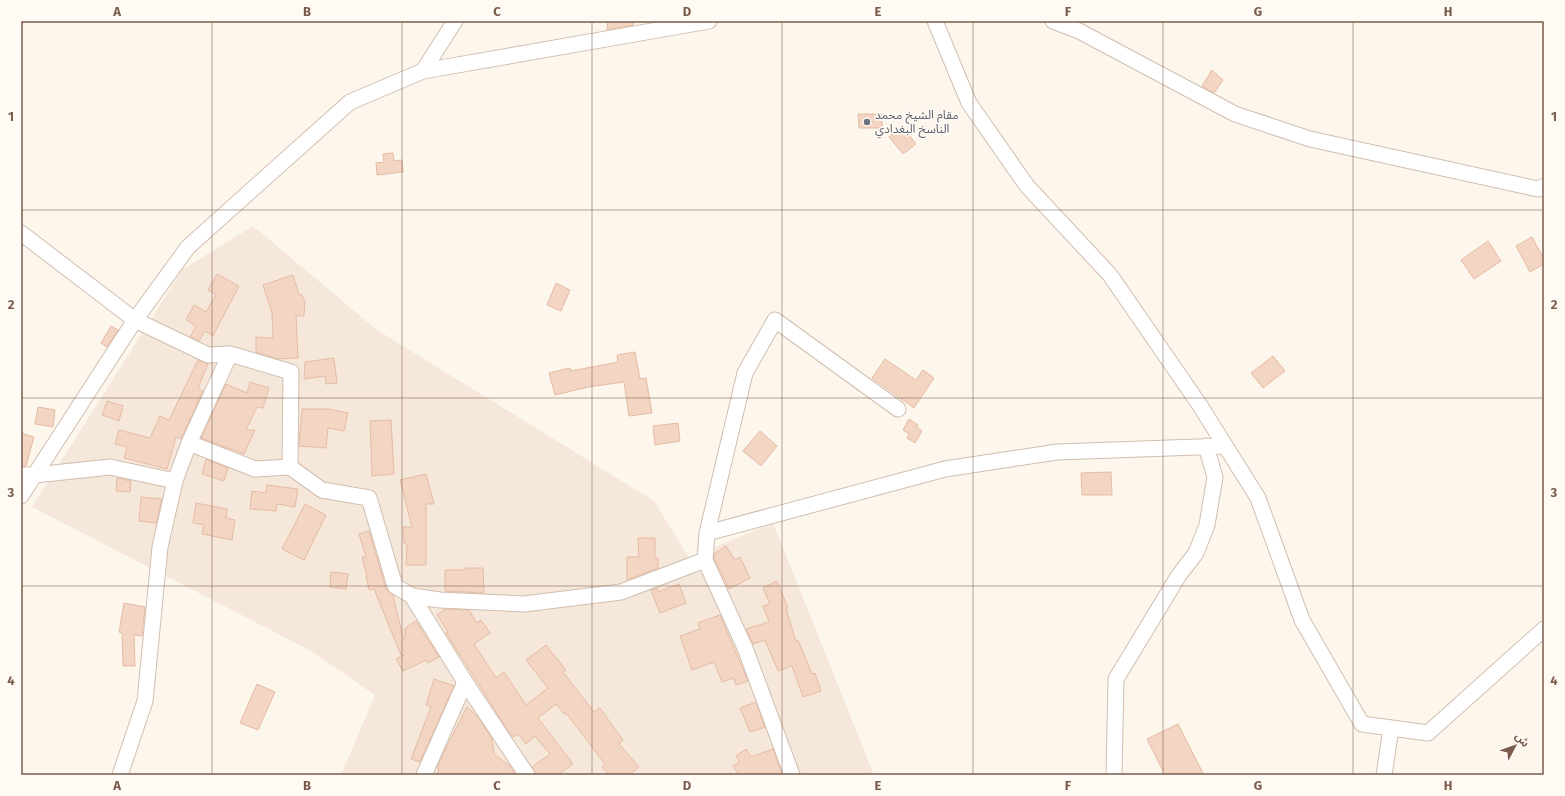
<svg xmlns="http://www.w3.org/2000/svg" width="1565" height="796" viewBox="0 0 1565 796" font-family="'Fira Sans','Noto Sans Arabic',sans-serif">
	<style>
		.residential { fill: #f5e8da }
		.building { fill: #f3d5c3; stroke: #e6bba3 }
		.lines { fill: none; stroke-linecap: round; stroke-linejoin: round }
		.minor-casing { stroke: #d1beb0; stroke-width: 17 }
		.minor { stroke: #fff; stroke-width: 15 }
		.grid { fill: none; stroke: #7a5c4d; stroke-width: 1; stroke-opacity: 0.55 }
		.worship-dot { fill: #6b7280; stroke: #fffaf3; stroke-width: 1.5 }
		.labels { text-anchor: middle; stroke-width: 3.5; stroke-linejoin: round; paint-order: stroke }
		.worship-label { font-size: 12px; fill: #5b616d; stroke: #fffaf3; text-anchor: start }
		.neatline { fill: none; stroke: #7a5c4d; stroke-width: 1.5 }
		.grid-label { font-size: 13px; text-anchor: middle; font-weight: bold; fill: #7a5c4d }
	</style>
	<rect width="100%" height="100%" fill="#fdf6ec"/>
	<path class="residential" d="M253,226L377,330L654,501L689,558L773,523L874,775H341L375,695L311,651L32,507L182,270Z"/>
	<path class="building" d="M608,21H634L633,25L607,30Z
		M1212,70L1223,80L1214,93L1202,86Z
		M858,114H882V128H859Z
		M902,126L916,144L903,154L889,137Z
		M393,153L394,161L402,160L403,172L377,175L376,163L384,162L383,154Z
		M1532,237L1544,259V264L1530,272L1516,246Z
		M1488,241L1501,261L1474,279L1461,260Z
		M217,274L239,286L213,336L205,331L199,341L190,337L196,326L186,320L194,305L206,312L216,295L208,290Z
		M293,275L299,295L301,294L305,301L304,316H296L298,358L278,359L256,352V337L273,338L272,313L263,285Z
		M556,283L570,290L561,311L547,305Z
		M111,326L118,330L107,347L101,343Z
		M635,352L640,379L646,378L652,413L629,416L624,382L588,387L555,395L549,373L570,368L571,371L618,362L617,355Z
		M1273,356L1285,371L1263,388L1251,373Z
		M334,358L337,383L326,384L325,376L304,379L305,362Z
		M885,359L916,380L923,370L934,378L914,408L872,378Z
		M198,360L208,364L198,388L203,391L181,439L176,437L167,469L124,458L127,447L115,444L119,430L150,438L160,416L169,420Z
		M250,382L269,388L263,408L257,407L246,430H255L244,454L201,438L226,384L247,393Z
		M107,401L123,406L119,421L102,415Z
		M38,407L55,410L53,427L35,424Z
		M302,409H329L348,413L344,431L328,428L326,448L299,446Z
		M909,419L918,425L917,427L922,431L915,443L907,438L909,434L903,430Z
		M391,420L394,474L372,476L370,421Z
		M678,423L680,441L655,445L653,426Z
		M760,431L777,446L761,466L743,451Z
		M21,433L34,437L26,466H21Z
		M206,459L228,468L224,481L202,474Z
		M1111,472L1112,495H1082L1081,473Z
		M426,474L434,504H426V565H406L407,544H404L403,527H412L400,480Z
		M117,478L131,481L130,492L116,491Z
		M267,485L298,489L295,507L277,504L276,511L250,509L252,491L266,493Z
		M141,497L162,499L156,523L139,521Z
		M196,503L227,509L226,518L235,520L232,540L202,534L204,525L193,523Z
		M305,504L326,515L304,560L282,549Z
		M369,531L386,589L393,595L403,638H405V628L416,621L439,657L428,663L426,660L403,671L396,659L404,655H401L374,589L369,590L366,576H367L362,557H366L359,534Z
		M638,538H655V558H658V568L627,580V557H639Z
		M726,546L735,560L740,557L750,578L729,589L714,558L715,553Z
		M465,568H483L484,593L445,591V570H465Z
		M331,572L348,574L346,589L330,587Z
		M777,581L788,608L786,609L796,641L798,640L812,674L815,673L821,691L803,697L792,666L778,671L765,640L753,644L746,629L769,622L763,606L770,604L763,588Z
		M679,584L686,603L660,613L651,590L658,588V592Z
		M124,603L145,607L142,636L134,635L135,666H123L122,633L119,632Z
		M445,609L469,610L477,623L481,620L490,633L474,644L496,678L504,672L526,705L548,688L526,660L546,645L566,670L563,672L594,712L600,708L623,740L619,744L639,767L629,775H609L602,767L605,764L566,713L564,714L556,704L538,718L573,764L558,775H536L532,767L550,754L535,736L526,744L518,734L513,737L507,729L446,633L448,632L437,615Z
		M720,615L748,681L736,685L734,678L722,682L714,662L692,670L680,636L700,629L698,623Z
		M434,679L454,686L420,762L411,759L431,707L426,705Z
		M257,684L275,692L258,730L240,723Z
		M756,702L765,727L750,732L740,708Z
		M467,707L478,717L492,739L494,754L510,766L516,775H437L439,769L437,768L443,754Z
		M1178,724L1204,775H1165L1147,739Z
		M746,749L751,757L773,749L782,775H739L733,766L740,762L736,756Z"/>
	<g class="lines">
		<g class="minor-casing">
			<path id="minor" d="M935,21L969,103L1027,186L1110,275L1199,404L1258,498L1302,620L1362,724L1428,733L1544,629
				M1053,21L1079,31L1235,114L1310,139L1538,189L1544,186
				M423,71L455,21
				M21,233L135,320L208,355L230,354L291,372L290,467L322,490L369,498L395,586L412,596L465,682L527,775
				M189,443L255,469L290,467
				M21,475H35L110,467L175,481L189,443L230,354
				M21,496L135,320L188,247L350,102L423,71L709,21
				M707,533L945,469L1057,452L1225,446
				M412,596L440,600L524,604L621,592L705,560
				M120,775L145,701L160,547L175,481
				M424,775L465,682
				M792,775L745,648L705,560L707,533L745,373L775,320L898,409
				M1114,775L1116,679L1179,575L1196,553L1207,525L1215,477L1206,446
				M1384,775L1391,728"/>
		</g>
		<use href="#minor" class="minor"/>
	</g>
	<path class="grid" d="M212,21V775M402,21V775M592,21V775M782,21V775M973,21V775M1163,21V775M1353,21V775M21,210H1544M21,398H1544M21,586H1544"/>
	<circle class="worship-dot" cx="867" cy="122" r="4"/>
	<g class="labels">
		<g class="worship-label">
			<text x="875" y="119">مقام الشيخ محمد<tspan x="875" dy="14">الناسخ البغدادي</tspan></text>
		</g>
	</g>
	<rect width="1565" height="796" fill="none" stroke="#fffaf3" stroke-width="44"/>
	<g transform="translate(1515 746) rotate(49)" stroke="#fffaf3" stroke-width="3" paint-order="stroke">
	<path d="M0-3L7 15L0 10L-7 15Z" fill="#7a5c4d"/>
	<text y="-6" font-size="11" font-weight="bold" text-anchor="middle" fill="#7a5c4d">ش</text>
	</g>
	<rect x="22" y="22" width="1521" height="752" class="neatline"/>
	<g class="grid-label">
		<text x="117" y="16">A</text>
		<text x="307" y="16">B</text>
		<text x="497" y="16">C</text>
		<text x="687" y="16">D</text>
		<text x="878" y="16">E</text>
		<text x="1068" y="16">F</text>
		<text x="1258" y="16">G</text>
		<text x="1448" y="16">H</text>
		<text x="11" y="121">1</text>
		<text x="1554" y="121">1</text>
		<text x="11" y="309">2</text>
		<text x="1554" y="309">2</text>
		<text x="11" y="497">3</text>
		<text x="1554" y="497">3</text>
		<text x="11" y="685">4</text>
		<text x="1554" y="685">4</text>
		<text x="117" y="790">A</text>
		<text x="307" y="790">B</text>
		<text x="497" y="790">C</text>
		<text x="687" y="790">D</text>
		<text x="878" y="790">E</text>
		<text x="1068" y="790">F</text>
		<text x="1258" y="790">G</text>
		<text x="1448" y="790">H</text>
	</g>
</svg>
